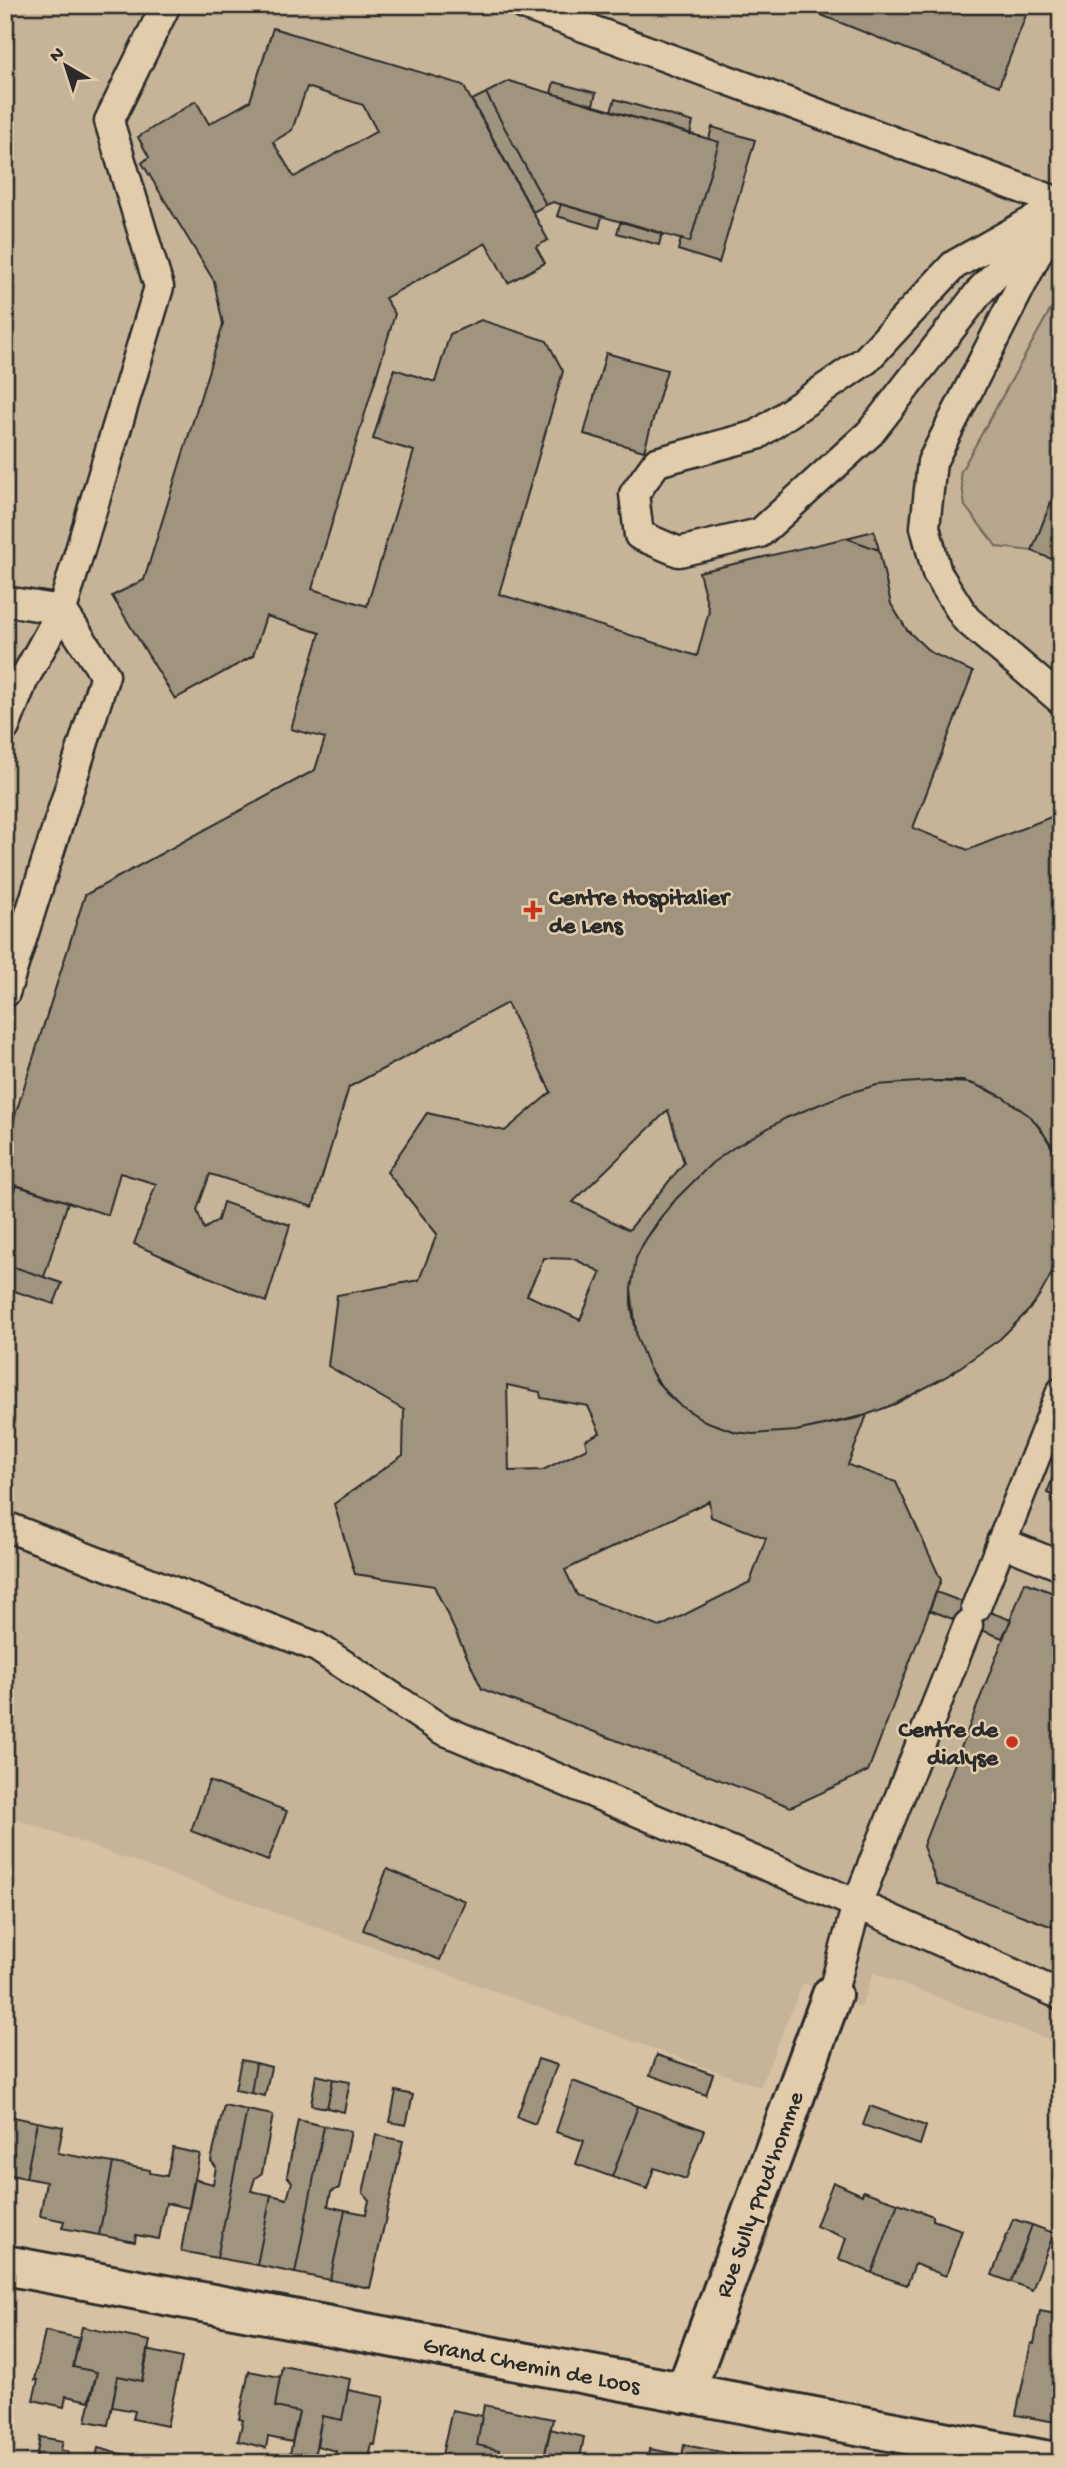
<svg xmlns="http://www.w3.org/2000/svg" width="1066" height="2468" viewBox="0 0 1066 2468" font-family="'Gochi Hand',sans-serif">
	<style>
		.built { fill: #c6b498 }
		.green { fill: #b6a68d; stroke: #70685c; stroke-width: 2 }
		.building { fill: #a1947e; stroke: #2b2b2b; stroke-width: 2; fill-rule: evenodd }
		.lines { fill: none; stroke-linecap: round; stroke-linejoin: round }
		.lane-casing { stroke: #2b2b2b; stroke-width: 33 }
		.street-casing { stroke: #2b2b2b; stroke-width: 44 }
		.lane { stroke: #e1ccab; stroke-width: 28 }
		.street { stroke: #e1ccab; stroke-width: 38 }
		.poi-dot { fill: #c8321e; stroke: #e1ccab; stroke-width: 2.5 }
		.labels { text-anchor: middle; stroke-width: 5; stroke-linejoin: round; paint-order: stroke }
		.poi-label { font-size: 24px; font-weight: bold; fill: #2b2b2b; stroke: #e1ccab; text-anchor: start }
		.street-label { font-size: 24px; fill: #2b2b2b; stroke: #e1ccab }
	</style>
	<rect width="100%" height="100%" fill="#d6c2a3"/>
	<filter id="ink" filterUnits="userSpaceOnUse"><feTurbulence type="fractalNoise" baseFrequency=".0143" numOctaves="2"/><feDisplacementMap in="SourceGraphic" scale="14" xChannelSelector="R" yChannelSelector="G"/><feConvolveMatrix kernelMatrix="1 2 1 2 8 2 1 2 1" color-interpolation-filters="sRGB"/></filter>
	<g filter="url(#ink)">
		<path class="built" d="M5,5H1061V2044L873,1973L861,2008L803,1983L760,2087L5,1815Z"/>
		<path class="green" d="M1061,302V476L1032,551L997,547L965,506L960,473L1054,303Z"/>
		<path class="building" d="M796,5H1024L1029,7L999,86Z
			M273,28L463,85L548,240L536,247L545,263L508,283L486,243L385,298L395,314L312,589L367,606L414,451L373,439L394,369L435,382L450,334L481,320L547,341L563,371L499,594L697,656L709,611L699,572L846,538L879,550L891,604L907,630L930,652L973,672L913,828L968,850L1061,813V1165L1051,1144L1031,1117L1003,1097L987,1089L963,1081H931L877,1085L845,1094L786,1118L733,1148L712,1163L676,1199L646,1239L636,1258L631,1289L637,1338L649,1368L666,1393L678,1404L705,1421L736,1432L752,1434L796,1431L867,1415L848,1465L896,1482L941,1580L868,1771L791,1807L482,1689L434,1586L355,1574L334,1504L403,1455L404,1410L328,1366L337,1295L419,1280L437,1234L387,1172L427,1113L505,1131L551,1092L507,1003L349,1087L313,1207L210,1174L197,1210L204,1229L218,1220L223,1202L290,1225L266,1302L134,1244L156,1184L120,1173L108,1215L5,1182V1147L85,895L315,770L325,738L291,729L320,633L266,616L253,656L175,699L112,596L144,580L223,324L214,281L142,163L149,157L138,137L196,101L209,124L250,101ZM307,87L363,105L377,131L294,177L273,142L292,130ZM668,1110L684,1163L629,1230L573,1202ZM544,1258L574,1259L601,1272L580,1320L527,1295ZM507,1385L540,1392L541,1398L588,1406L600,1433L585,1440L587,1448L543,1470L509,1471ZM709,1501L711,1517L766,1538L750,1582L660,1627L577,1595L565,1570Z
			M509,81L719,142L690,242L553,202L546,205L486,93Z
			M554,82L596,93L593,105L551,93Z
			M486,93L546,205L533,212L472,100Z
			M615,99L693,122L690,134L611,111Z
			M712,127L755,140L719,263L678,250L681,239L690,242L719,142L709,139Z
			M561,204L602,216L599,228L557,216Z
			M621,221L662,233L659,245L617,233Z
			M606,353L667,370L644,451L584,434Z
			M1061,476V563L1032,551Z
			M874,531L879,550L846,538Z
			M931,1081L971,1083L1003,1097L1031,1117L1041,1129L1058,1158L1061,1165V1257L1041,1293L1029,1310L1000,1339L949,1375L895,1404L858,1418L796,1431L752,1434L736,1432L705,1421L678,1404L657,1382L649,1368L637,1338L631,1304V1289L636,1258L643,1244L660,1218L676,1199L712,1163L733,1148L786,1118L845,1094L877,1085Z
			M16,1185L68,1202L44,1277L5,1264V1219Z
			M5,1264L62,1283L54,1304L5,1288Z
			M1061,1456V1499L1047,1493Z
			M1025,1582L1061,1596V1930L937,1884L923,1846Z
			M936,1592L1011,1620L1002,1638L929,1610Z
			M209,1781L287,1811L268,1861L191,1831Z
			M387,1869L465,1901L440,1960L363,1930Z
			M657,2055L713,2074L706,2095L650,2075Z
			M538,2059L557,2065L535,2124L517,2117Z
			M241,2060L256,2063L251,2093L235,2090Z
			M256,2063L271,2067L265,2096L251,2093Z
			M316,2075L333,2079L327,2108L311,2105Z
			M333,2079L350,2082L344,2112L327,2108Z
			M573,2081L638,2106L612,2177L576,2164L584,2141L556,2132Z
			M396,2091L413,2095L406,2125L390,2122Z
			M224,2105L247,2110L217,2258L181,2251L194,2179L213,2184L216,2167L211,2161Z
			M638,2106L704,2130L686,2179L654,2168L647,2189L612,2177Z
			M870,2106L926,2126L920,2145L863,2125Z
			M247,2110L273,2115L262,2173L255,2178L251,2191L271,2195L257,2265L217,2258Z
			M9,2116L37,2122L26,2178L5,2174V2140Z
			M298,2120L324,2126L295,2273L257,2265L271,2195L287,2199L292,2182L287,2176Z
			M37,2122L63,2127L58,2153L113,2163L99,2235L62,2228L64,2221L40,2216L46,2182L26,2178Z
			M324,2126L351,2131L339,2188L331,2192L328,2206L345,2210L330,2280L295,2273Z
			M376,2135L403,2141L370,2288L330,2280L345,2210L366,2214L369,2200L363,2193Z
			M173,2148L200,2154L189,2208L166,2203L159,2239L136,2235L135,2242L99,2235L113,2163L150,2170V2173L167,2176Z
			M833,2182L862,2195L863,2191L898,2203L872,2273L839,2259L846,2238L816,2226Z
			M898,2203L933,2216V2220L962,2230L946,2276L915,2264L907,2285L872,2273Z
			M1013,2219L1032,2225L1011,2282L992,2275Z
			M1032,2225L1054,2233L1032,2290L1011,2282Z
			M1040,2311L1061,2315V2398L1056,2422L1016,2415L1031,2343L1034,2344Z
			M82,2327L150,2341L142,2381L118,2376L108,2425L86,2421L97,2372L73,2367Z
			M45,2331L79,2338L73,2367L97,2372L89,2401L66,2396L64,2407L33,2400L38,2380H35Z
			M147,2350L182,2358L167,2426L133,2419L135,2411L112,2407L118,2376L142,2381Z
			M282,2366L350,2379L342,2420L322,2416L313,2463H288L299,2412L275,2407Z
			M249,2371L280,2377L275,2407L299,2412L292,2442L268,2437L266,2448L238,2441L243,2420L239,2419Z
			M348,2390L384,2397L375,2445L372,2444L368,2463L334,2460L336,2451L317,2446L322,2416L342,2420Z
			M484,2405L553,2419L544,2458L521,2454L520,2463H497L499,2450L477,2445Z
			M452,2410L482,2416L477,2445L499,2450L497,2463H444L445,2459H441Z
			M550,2429L584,2437L579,2463H520L521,2454L544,2458Z
			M40,2437L63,2441L61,2450L68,2452L66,2462L47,2458L46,2463H35Z
			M684,2445L754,2458L753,2463H681Z
			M98,2448L117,2453L115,2463H87L88,2455L96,2457Z
			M650,2449L682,2455L681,2463H648Z
			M117,2453L136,2456L134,2463H115Z"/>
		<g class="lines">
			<g class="lane-casing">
				<path id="lane" d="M524,5L1061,203
					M1061,205L954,265L866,360L757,435L657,462L634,494L639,535L679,552L760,533L870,433L981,290L1061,206
					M1048,232L932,462L925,527L937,573L966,619L1061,700
					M5,601L62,610L105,675L5,993
					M5,727L23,681L62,610L159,287L109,121L166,5
					M5,1526L317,1647L441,1729L857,1904L1061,1995
					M1001,1542L1061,1566
					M976,1607L1061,1392
					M832,1995L857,1904L968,1625"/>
			</g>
			<g class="street-casing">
				<path id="street" d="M5,2265L1060,2463
					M685,2393L832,1995"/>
			</g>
			<use href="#lane" class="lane"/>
			<use href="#street" class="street"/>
		</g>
	</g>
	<g class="poi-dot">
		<path d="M529.5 899.5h7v7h7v7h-7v7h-7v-7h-7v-7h7z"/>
		<circle cx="1012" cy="1742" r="7"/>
	</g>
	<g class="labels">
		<g class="poi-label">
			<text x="549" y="904">Centre Hospitalier<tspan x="549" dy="28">de Lens</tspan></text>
			<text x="998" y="1736" text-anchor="end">Centre de<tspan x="998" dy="28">dialyse</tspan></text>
		</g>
		<g class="street-label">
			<text transform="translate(758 2194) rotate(-70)" y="8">Rue Sully Prud'homme</text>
			<text transform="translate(532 2364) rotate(11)" y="8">Grand Chemin de Loos</text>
		</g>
	</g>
	<rect width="1066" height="2468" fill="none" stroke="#e1ccab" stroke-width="28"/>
	<rect x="14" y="14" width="1038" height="2440" fill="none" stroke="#2b2b2b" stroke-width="2.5" filter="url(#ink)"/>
	<g transform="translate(66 66) rotate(321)" stroke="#e1ccab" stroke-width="5" paint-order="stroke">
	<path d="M0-5L12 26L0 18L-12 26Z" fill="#2b2b2b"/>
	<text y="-10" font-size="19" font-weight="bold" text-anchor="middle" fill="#2b2b2b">N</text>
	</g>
</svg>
